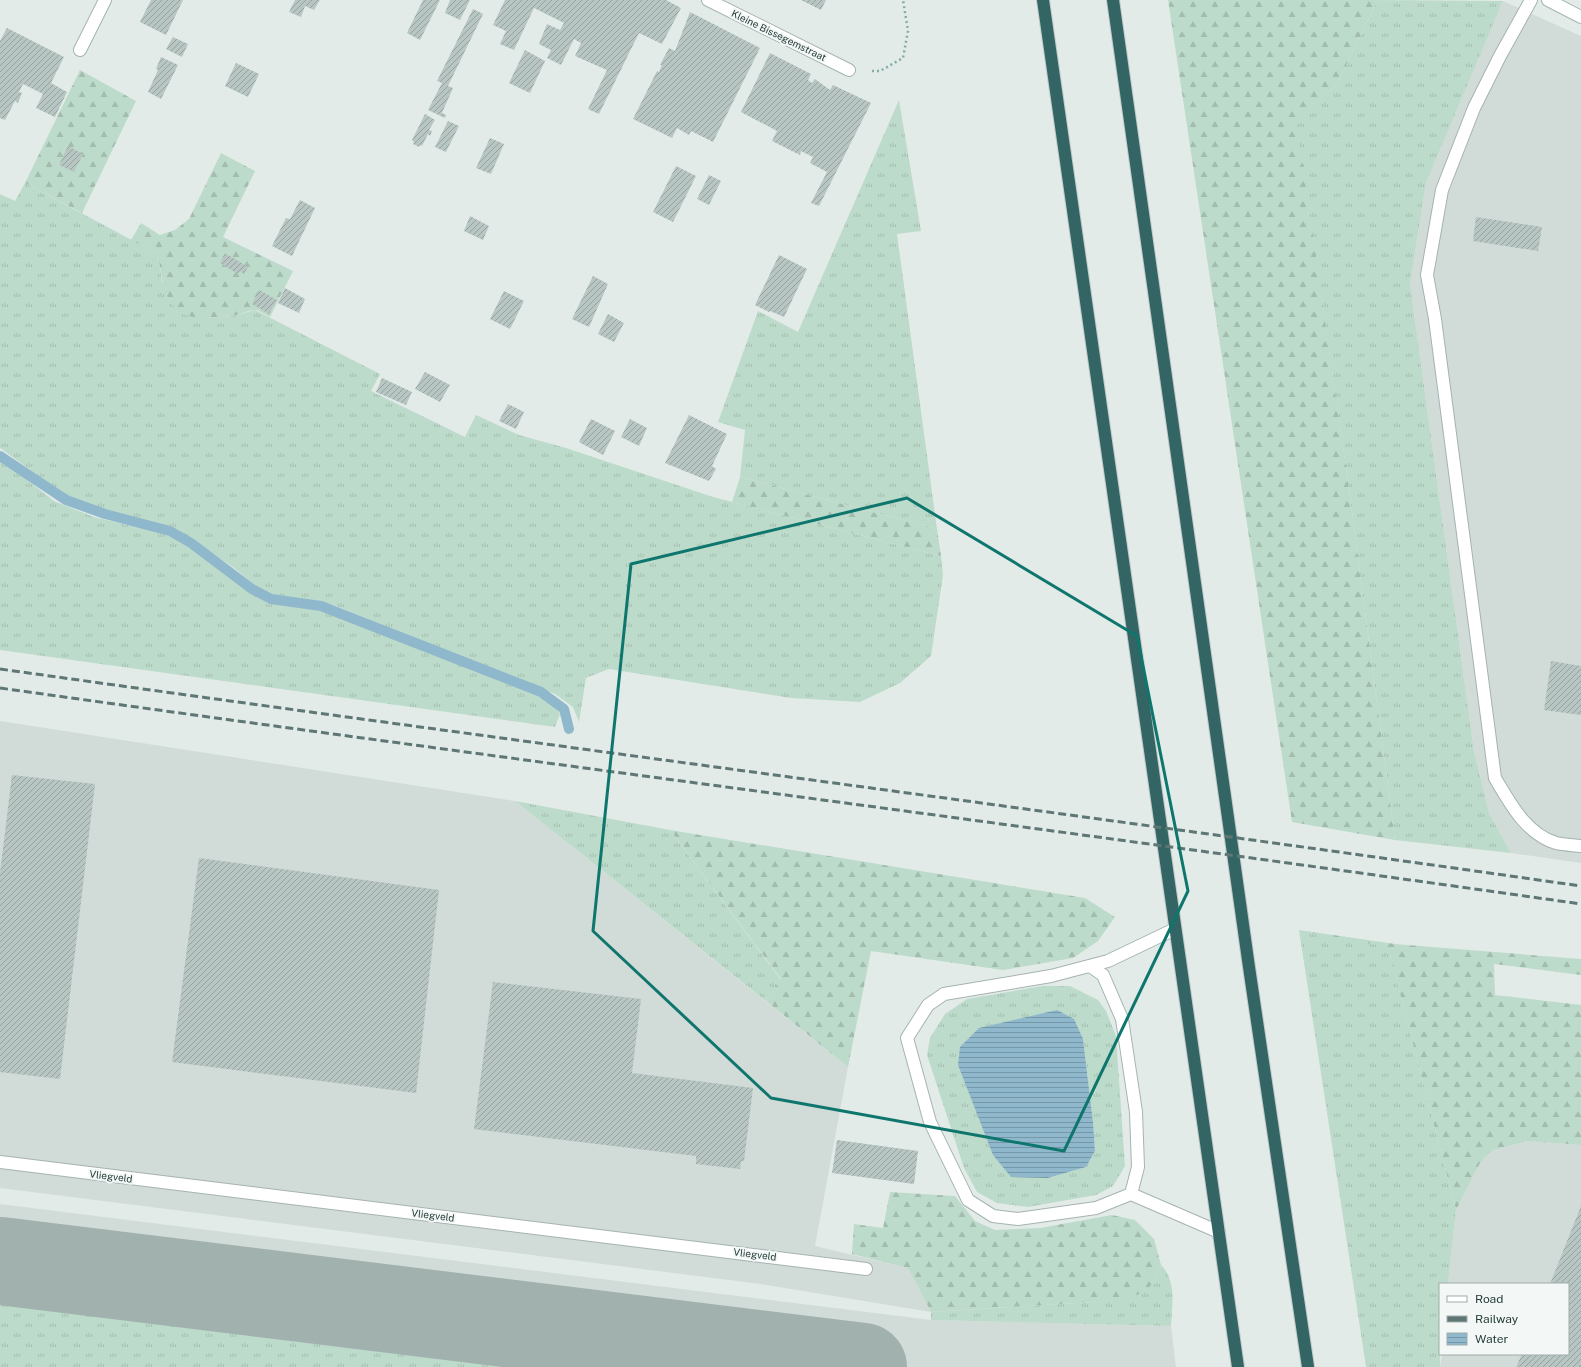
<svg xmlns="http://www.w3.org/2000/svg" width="1581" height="1367" viewBox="0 0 1581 1367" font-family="'Public Sans',sans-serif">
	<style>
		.built { fill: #d1dbd8 }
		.grass { fill: url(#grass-tufts); fill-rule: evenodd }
		.forest { fill: url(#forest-firs) }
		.water { fill: url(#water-rules) }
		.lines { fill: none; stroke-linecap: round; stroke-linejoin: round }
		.stream { stroke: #8fb8cc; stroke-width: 10 }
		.taxiway { stroke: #a1b1ae; stroke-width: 88 }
		.building { fill: url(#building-hatch) }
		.lane-casing { stroke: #a6b3b1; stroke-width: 14 }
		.street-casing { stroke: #a6b3b1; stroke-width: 14 }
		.secondary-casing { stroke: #a2b6b3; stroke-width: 14 }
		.highway-casing { stroke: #c2c8c8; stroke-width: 14 }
		.path { stroke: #86aca7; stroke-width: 2.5; stroke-dasharray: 2 3; stroke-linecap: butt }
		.lane { stroke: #fff; stroke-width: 12 }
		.street { stroke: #fff; stroke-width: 12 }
		.secondary { stroke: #fff; stroke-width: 12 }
		.highway { stroke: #326563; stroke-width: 12 }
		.rail { stroke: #5f7774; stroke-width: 3; stroke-dasharray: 8 4; stroke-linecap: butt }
		.marked { fill: none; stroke: #0f766e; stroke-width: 3; stroke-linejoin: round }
		.labels { text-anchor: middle; stroke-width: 4; stroke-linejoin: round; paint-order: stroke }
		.street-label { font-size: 10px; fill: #243b39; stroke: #f3f8f6 }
	</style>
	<defs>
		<pattern id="grass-tufts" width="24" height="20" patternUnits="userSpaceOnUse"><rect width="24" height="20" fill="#bddbca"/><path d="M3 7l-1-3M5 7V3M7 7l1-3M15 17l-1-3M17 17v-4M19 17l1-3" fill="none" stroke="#a2bdae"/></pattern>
		<pattern id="forest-firs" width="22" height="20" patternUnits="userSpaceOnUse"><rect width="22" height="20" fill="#bddbca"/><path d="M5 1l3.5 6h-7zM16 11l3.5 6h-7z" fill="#a2bdae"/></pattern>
		<pattern id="water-rules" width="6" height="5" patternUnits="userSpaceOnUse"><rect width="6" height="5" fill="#8fb8cc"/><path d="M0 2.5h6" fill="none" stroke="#7597a7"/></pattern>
		<pattern id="building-hatch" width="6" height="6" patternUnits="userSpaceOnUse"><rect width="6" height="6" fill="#b8c6c3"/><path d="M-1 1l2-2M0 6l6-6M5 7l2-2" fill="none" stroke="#95a29f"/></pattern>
	</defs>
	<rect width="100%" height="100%" fill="#e3ebe9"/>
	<path class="built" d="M1503,1L1581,36V863L1511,853L1489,813L1474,751L1410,284L1426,183Z
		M0,721L515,801L848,1067L815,1246L908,1268L931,1312L761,1284L0,1188Z
		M1527,1141L1581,1145V1367H1440L1442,1354H1568V1284H1448L1456,1210L1480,1163L1491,1151Z
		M0,1204L931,1320L1171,1326L1176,1367H0Z"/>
	<path class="grass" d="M1378,0L1503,1L1426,183L1410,284L1474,751L1489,813L1511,853L1395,840L1347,474L1295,118L1336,86Z
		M899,100L921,231L897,234L937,529L740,477L745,430L718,422L758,311L798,332Z
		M25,183L158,254L162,281L209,318L233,316L255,310L380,374L371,391L465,437L476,415L519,435L566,448L713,497L941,556L943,575L931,656L900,683L860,702L791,698L609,669L586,678L579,722L573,707L555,694L336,606L312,600L281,598L264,593L234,568L178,530L98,509L69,498L0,448V194L15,201Z
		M0,458L54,501L94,517L174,536L209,560L246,590L267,603L314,609L345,619L550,701L560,714L555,727L0,650Z
		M515,801L670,830L781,980L766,1001Z
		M1299,930L1388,946L1456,1210L1448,1284H1440V1367H1366Z
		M1043,986H1070L1098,1000L1106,1011L1116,1036L1125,1166L1113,1186L1096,1195L1028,1207L997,1203L977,1192L964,1168L927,1055L930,1038L945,1014L967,999ZM1083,1039L1093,1122L1095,1151L1086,1167L1048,1178Z
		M1161,1265C1177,1281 1172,1305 1171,1326L931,1320V1312L1092,1302L1153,1284Z
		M0,1289L563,1358L641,1367H0Z"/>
	<path class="forest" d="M1168,0H1378L1336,86L1296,118L1347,474L1395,840L1292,822Z
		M80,70L136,101L82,213L25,183Z
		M221,153L255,171L223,237L293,271L270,317C266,315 260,311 256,310C248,310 239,315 231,316C172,324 166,309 158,254L131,240L141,223L160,235L175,230L189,219Z
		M740,477L937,529L941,556L732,502Z
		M670,830L1085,898L1115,917L1098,941L1073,958L1003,970L871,951L848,1067L766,1001L781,979Z
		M1299,930L1395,944L1581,959V975L1494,964L1495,995L1581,1005V1145L1527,1141L1491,1151L1480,1163L1456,1210L1388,947Z
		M890,1192L955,1196L975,1221L995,1230L1040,1228L1112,1215L1135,1220L1154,1239L1161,1265L1153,1284L1137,1295L1092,1302L931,1312L908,1268L852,1254L854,1224L883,1228Z"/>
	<path class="water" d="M1057,1010L1074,1019L1083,1039L1093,1122L1095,1151L1086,1167L1048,1178L1011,1177L993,1155L958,1065L960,1047L979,1028Z"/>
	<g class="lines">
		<path class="stream" d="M0,456L66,500L105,514L170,531L191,543L252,589L271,599L321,606L541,692L564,709L569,729"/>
		<path class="taxiway" d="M0,1261L863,1367"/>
	</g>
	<path class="building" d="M151,0H183L166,35L140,22Z
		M295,0H320L314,10L305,6L301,17L289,12Z
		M423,0H440L420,40L407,33Z
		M450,0H470L460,20L445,13Z
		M505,0H666L681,8L662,44L639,33L599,114L588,109L607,70L575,56L581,43L574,39L561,65L547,58L551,50L539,44L547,24L560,30L564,23L534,8L514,50L500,44L506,31L493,25Z
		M801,0H826L821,10Z
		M473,9L483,14L448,86L453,88L442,113L446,115L445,118L428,110L442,83L437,81Z
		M690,12L760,48L713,142L691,131L689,135L677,128L672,138L633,119L657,71L659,72L662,65H660L669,48L675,51Z
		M7,28L64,57L51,83L67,92L55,117L36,108L43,94L23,84L19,92L22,93L18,103L15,101L5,120L0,118V41Z
		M173,37L188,44L182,57L166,49Z
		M525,50L545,61L530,93L509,83Z
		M770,53L811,74L808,80L812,83L815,79L830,90L833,85L871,103L819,206L811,203L827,172L810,163L813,157L801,151L800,155L772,141L777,131L741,112Z
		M161,57L178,65L161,99L148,92L158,70L156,69Z
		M236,63L259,74L248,97L225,86Z
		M425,114L435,120L429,130L432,131L430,136L428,134L422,146L420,145L419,147L413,144L414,142L412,140Z
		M448,121L459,126L446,152L435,147Z
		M490,138L504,144L491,174L476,168Z
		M68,146L83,154L74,172L59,165Z
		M676,166L696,176L673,222L653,212Z
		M709,175L721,181L709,205L697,199Z
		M300,200L315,208L292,256L272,246L286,218L290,219Z
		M470,216L489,226L483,240L464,231Z
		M1476,217L1542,227L1538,251L1473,241Z
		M225,253L248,267L244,274L240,271L238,274L220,263Z
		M779,255L807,269L784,317L770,311L769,312L755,305Z
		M593,276L608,284L589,327L572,319Z
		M285,288L305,299L299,313L278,303Z
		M259,290L277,300L269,314L252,304Z
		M504,291L524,301L510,329L490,319Z
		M608,314L624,323L614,342L598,334Z
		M425,372L450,385L440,402L415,389Z
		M382,378L412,392L406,405L376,392Z
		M508,404L524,412L516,429L499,421Z
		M689,415L727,434L712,466L716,469L709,481L665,463Z
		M591,419L615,431L603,455L579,442Z
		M630,419L647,428L639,446L621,437Z
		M1551,661L1581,666V715L1544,710Z
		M12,775L95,784L60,1079L0,1072V873Z
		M199,858L439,890L416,1093L172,1062Z
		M493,982L641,999L632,1073L753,1088L744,1161H741L740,1169L696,1164V1156L474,1129Z
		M837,1140L918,1151L914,1184L832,1173Z
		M1581,1206V1367H1516L1522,1354H1568V1284H1550Z"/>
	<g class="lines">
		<g class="lane-casing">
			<path id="lane" d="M1531,0L1500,56L1474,108L1442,190L1427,275L1435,319L1495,778C1510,803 1526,834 1556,843C1564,845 1573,845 1581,846
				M1090,966L1103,975L1122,1019L1136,1112L1138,1167L1131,1194L1096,1208L1018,1219L993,1216L968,1200L930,1122L907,1038L928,1005L944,994L1051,976L1108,961L1175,929
				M0,1162L866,1269
				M1131,1194L1219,1232"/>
		</g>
		<g class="street-casing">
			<path id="street" d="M708,0L849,70
				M80,50L105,0"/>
		</g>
		<g class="secondary-casing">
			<path id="secondary" d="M1548,0L1581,17"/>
		</g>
		<g class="highway-casing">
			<path id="highway" d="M1043,0L1238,1367
				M1113,0L1249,967L1308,1367"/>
		</g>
		<path class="path" d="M872,71H880L903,58L908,31L903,0"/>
		<use href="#lane" class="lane"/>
		<use href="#street" class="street"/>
		<use href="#secondary" class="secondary"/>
		<use href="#highway" class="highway"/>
		<path class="rail" d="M0,669C527,743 1054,811 1581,886
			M0,688C527,762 1054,829 1581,904"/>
	</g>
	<path class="marked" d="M907,498L1137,636L1188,891L1064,1151L771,1098L593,931L631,564Z"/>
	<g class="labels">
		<g class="street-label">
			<text transform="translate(779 35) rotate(26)" y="4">Kleine Bissegemstraat</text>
			<text transform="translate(111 1176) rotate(7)" y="4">Vliegveld</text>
			<text transform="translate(433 1215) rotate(7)" y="4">Vliegveld</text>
			<text transform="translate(755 1254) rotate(7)" y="4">Vliegveld</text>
		</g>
	</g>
	<rect x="1439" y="1283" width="130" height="72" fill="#f3f8f6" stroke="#a0acaa"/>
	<rect x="1447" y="1296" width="20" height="6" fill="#ffffff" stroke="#a0acaa"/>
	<text x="1475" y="1303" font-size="12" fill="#243b39">Road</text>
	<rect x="1447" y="1316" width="20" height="6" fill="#5f7774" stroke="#a0acaa"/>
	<text x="1475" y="1323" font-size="12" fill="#243b39">Railway</text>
	<rect x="1447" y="1333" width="20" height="12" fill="url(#water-rules)" stroke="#a0acaa"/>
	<text x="1475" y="1343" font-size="12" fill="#243b39">Water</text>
</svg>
